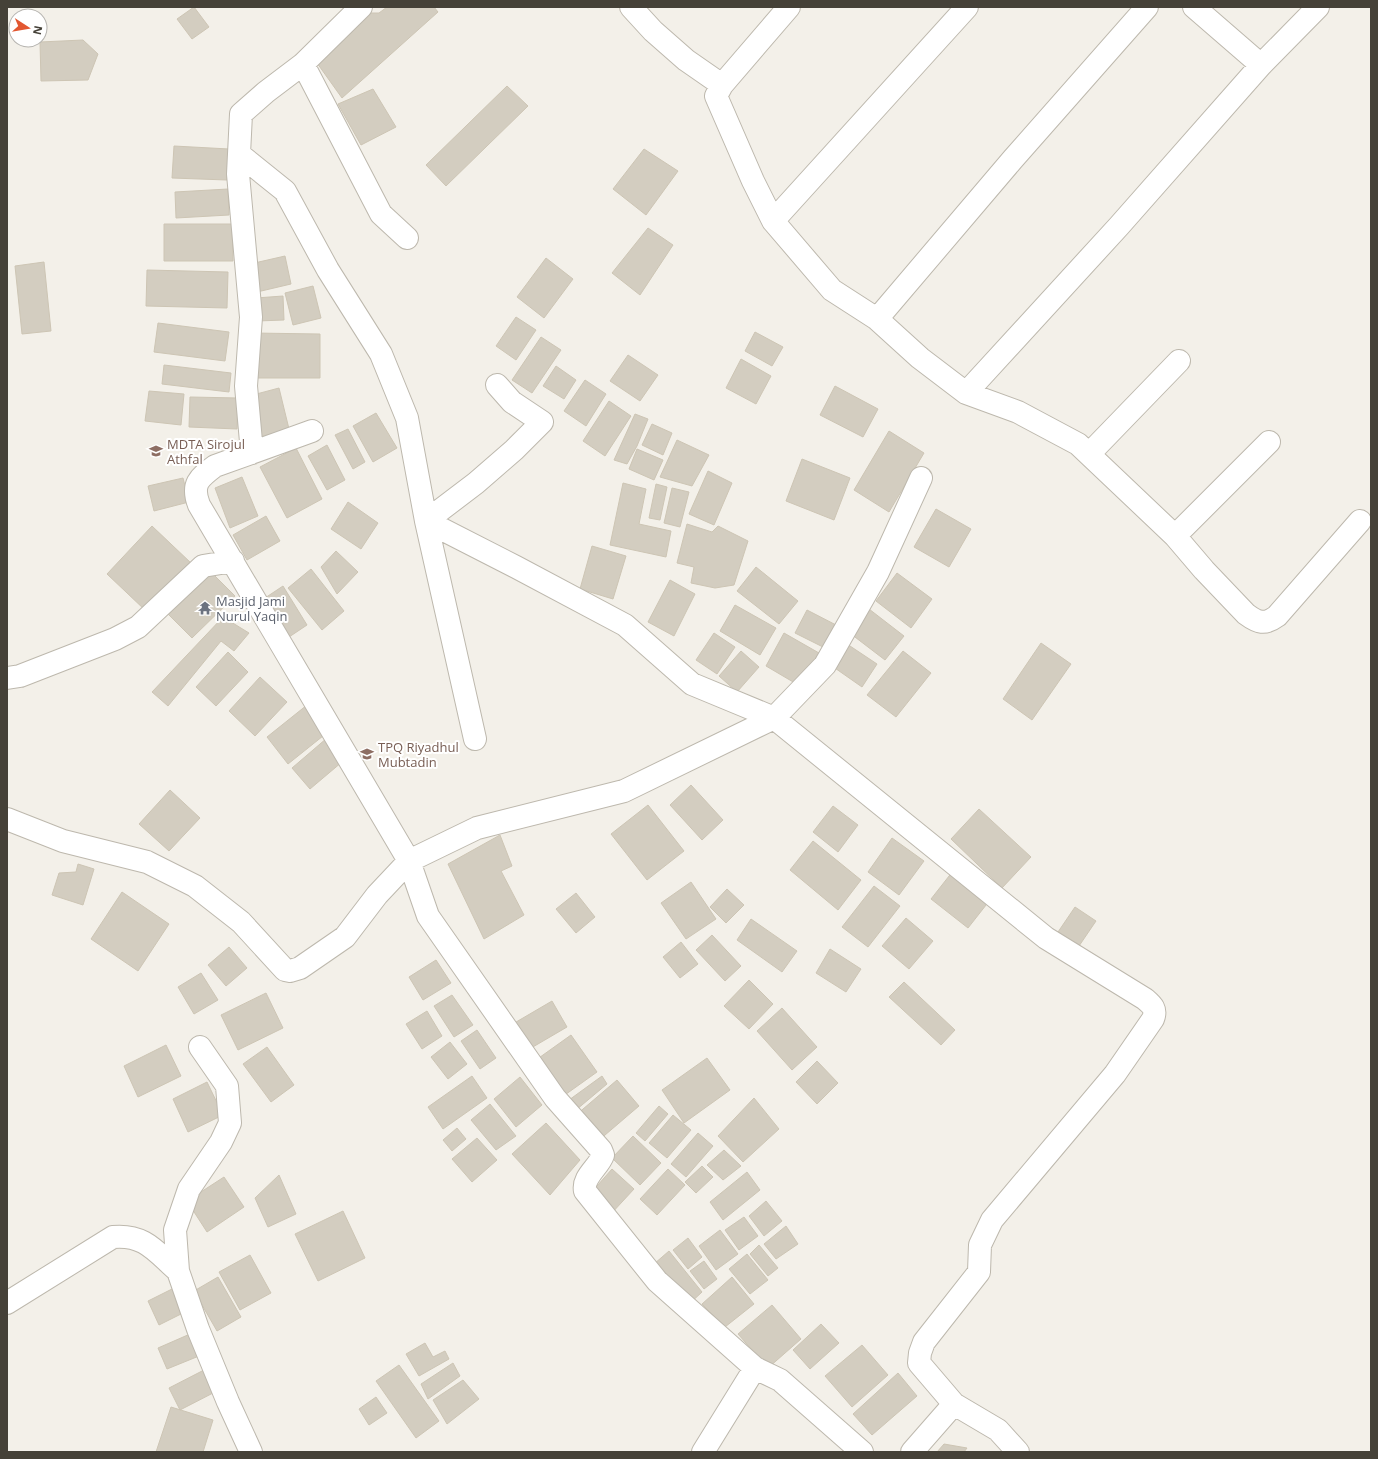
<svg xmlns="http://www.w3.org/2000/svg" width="1378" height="1459" viewBox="0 0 1378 1459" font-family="'Open Sans',sans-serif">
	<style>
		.building { fill: #d3cdc0; stroke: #cdc5b4 }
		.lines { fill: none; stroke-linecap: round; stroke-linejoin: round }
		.street-casing { stroke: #bdb8ad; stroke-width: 24 }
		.street { stroke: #fff; stroke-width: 22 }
		.labels { text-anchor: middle; stroke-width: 4; stroke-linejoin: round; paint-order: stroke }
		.education-label { font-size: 13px; fill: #785e54; stroke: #fff; text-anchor: start }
		.worship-label { font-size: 13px; fill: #5b616d; stroke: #fff; text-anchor: start }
	</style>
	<rect width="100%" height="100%" fill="#f3f0e9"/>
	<path class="building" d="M194,7L209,27L192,39L177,19Z
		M387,7H434L438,12L342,98L317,63L364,13H379Z
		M83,40L98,54L88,80L41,81L40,42Z
		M507,86L528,106L446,186L426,165Z
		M373,89L396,127L361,145L338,104Z
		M174,146L229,149L227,180L172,178Z
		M644,149L678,171L646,215L613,189Z
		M228,189L229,215L176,218L175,192Z
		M164,224H232L233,261H164Z
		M648,228L673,245L640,295L612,273Z
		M285,256L291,284L257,292L250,264Z
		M546,258L573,279L544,318L517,297Z
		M44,262L51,331L22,334L15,266Z
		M147,270L228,272L227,308L146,306Z
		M313,286L321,318L293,325L285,293Z
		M283,296L284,320L257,321L256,298Z
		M516,317L536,330L516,360L496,346Z
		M158,323L229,332L225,361L154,352Z
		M755,332L783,347L772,366L745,351Z
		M253,333L320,334V378H253Z
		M541,337L561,350L532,393L512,380Z
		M628,355L658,375L640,401L610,381Z
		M741,359L771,376L756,404L726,388Z
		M164,365L231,373L229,392L162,384Z
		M556,366L576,380L564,399L543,386Z
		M585,380L606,394L586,426L564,411Z
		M835,386L878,409L863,437L820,415Z
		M279,388L289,429L260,437L249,396Z
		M149,391L184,394L181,425L145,421Z
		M190,397L238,398L237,429L189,427Z
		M609,401L631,416L605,456L583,441Z
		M376,413L397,448L373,462L353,426Z
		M635,414L648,419L637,446L627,464L614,460Z
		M652,424L672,433L663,455L642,445Z
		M348,429L365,462L353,469L335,435Z
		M889,431L924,453L889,512L854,490Z
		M677,440L709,455L692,486L660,477Z
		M327,445L345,480L327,490L308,456Z
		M296,448L322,499L287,518L260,467Z
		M637,449L663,460L654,480L629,469Z
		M802,459L850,478L834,520L786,501Z
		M708,471L732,483L714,525L689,514Z
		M242,477L258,516L230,528L215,488Z
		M183,478L189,502L154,511L148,486Z
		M623,483L646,489L639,524L671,531L666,557L610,545Z
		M656,484L667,487L660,520L649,518Z
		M672,488L689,492L680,527L664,523Z
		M348,502L378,523L361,549L331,529Z
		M936,509L971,529L949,567L914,547Z
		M266,516L280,541L247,560L233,535Z
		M687,524L712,532L718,526L748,541L734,585L715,588L691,583L694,567L677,563Z
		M152,526L191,563L146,611L107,574Z
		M592,546L626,556L613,599L580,589Z
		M336,551L358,572L337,594L321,567Z
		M756,567L798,601L779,624L737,591Z
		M208,569L235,596L192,638L165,611Z
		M311,569L344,611L322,630L288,588Z
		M897,573L932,599L911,628L876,601Z
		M670,580L695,594L674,636L648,622Z
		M283,586L307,625L289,637L265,598Z
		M735,605L776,628L760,655L720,631Z
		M869,609L904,636L885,660L851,634Z
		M807,610L838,626L827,649L795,633Z
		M223,617L249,633L234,651L221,641L168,706L152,692Z
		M714,633L735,647L717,674L696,660Z
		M784,633L819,653L800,686L766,666Z
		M1041,643L1071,664L1032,720L1003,699Z
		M847,644L877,664L862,687L832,666Z
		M741,651L759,667L737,692L719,676Z
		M903,651L931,673L896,717L867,695Z
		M228,652L248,672L216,706L196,687Z
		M260,677L287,702L255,736L229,711Z
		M307,705L328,732L288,764L267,737Z
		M327,738L342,762L310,789L292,768Z
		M691,785L723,820L702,840L670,805Z
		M170,790L200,818L169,851L139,824Z
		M648,805L684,851L647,880L611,834Z
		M833,806L858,825L838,852L813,832Z
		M979,809L1031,857L1002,888L951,839Z
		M500,835L512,866L501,871L524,915L484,939L448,864Z
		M892,838L924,861L899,895L868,872Z
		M813,841L861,880L838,910L790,870Z
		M78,864L94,869L83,905L52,895L59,873L76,872Z
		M953,871L990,900L968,928L931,899Z
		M691,882L716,919L686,939L661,903Z
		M874,886L900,906L868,947L842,927Z
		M727,889L744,905L726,923L710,907Z
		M122,892L169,924L138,971L91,939Z
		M576,893L595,917L576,933L556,909Z
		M1075,907L1096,921L1079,946L1058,932Z
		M906,918L933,941L909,969L882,946Z
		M751,919L797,951L782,972L737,940Z
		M712,935L741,966L725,981L696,950Z
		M681,942L698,964L680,978L663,957Z
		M229,947L247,968L226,986L208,965Z
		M830,949L861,969L846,992L816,973Z
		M436,960L451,983L423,1000L409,977Z
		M201,973L218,1000L194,1014L178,987Z
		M749,980L773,1004L749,1029L724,1006Z
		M904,982L955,1030L941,1045L889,997Z
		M266,993L283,1028L238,1050L221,1015Z
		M452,995L473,1025L454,1037L434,1006Z
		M552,1001L567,1027L526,1051L511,1025Z
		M782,1008L817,1047L792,1070L757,1031Z
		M427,1011L442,1036L422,1049L406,1024Z
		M477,1030L496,1058L480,1069L461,1041Z
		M571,1035L597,1072L562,1097L536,1060Z
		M450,1042L467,1064L448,1079L431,1057Z
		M166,1045L181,1076L138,1097L124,1066Z
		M267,1047L294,1085L271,1102L243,1064Z
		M707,1058L730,1090L684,1123L662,1090Z
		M817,1061L838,1083L817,1104L796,1082Z
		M472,1076L487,1098L443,1129L428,1107Z
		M602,1076L607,1084L576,1110L569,1100Z
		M520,1077L542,1105L516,1127L494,1099Z
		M617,1080L639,1106L598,1141L576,1115Z
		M207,1082L223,1115L188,1132L173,1099Z
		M754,1098L779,1129L743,1162L718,1136Z
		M490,1104L516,1136L496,1150L471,1120Z
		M659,1106L668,1114L645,1141L636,1133Z
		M673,1115L691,1130L667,1158L649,1143Z
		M546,1123L580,1160L550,1195L512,1154Z
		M457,1128L466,1139L452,1151L443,1140Z
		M698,1133L713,1146L686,1177L671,1164Z
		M633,1136L661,1163L640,1185L612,1158Z
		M477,1138L497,1160L472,1182L452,1159Z
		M724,1150L741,1166L723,1180L707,1165Z
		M702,1166L713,1177L696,1193L685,1182Z
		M612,1169L634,1189L610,1215L589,1195Z
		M668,1169L685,1185L657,1215L640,1199Z
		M747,1172L760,1190L723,1220L710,1202Z
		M279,1175L296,1214L268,1227L255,1198Z
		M224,1177L244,1207L207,1232L187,1201Z
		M766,1201L782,1221L764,1236L749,1216Z
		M343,1211L365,1258L318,1281L295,1234Z
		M744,1217L758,1236L739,1250L725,1230Z
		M786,1226L798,1244L776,1259L764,1244Z
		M720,1230L738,1254L716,1270L699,1246Z
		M688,1238L702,1257L688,1269L673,1250Z
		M759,1245L778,1268L768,1276L750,1254Z
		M669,1251L702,1292L687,1306L654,1264Z
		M747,1254L768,1280L750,1294L729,1269Z
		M250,1255L271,1293L240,1310L219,1272Z
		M704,1261L717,1279L704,1289L690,1271Z
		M218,1277L241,1317L217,1331L194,1291Z
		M732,1277L754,1304L725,1327L702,1304Z
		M174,1288L185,1312L159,1325L148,1301Z
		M772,1305L801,1339L768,1368L738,1334Z
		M821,1324L839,1343L810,1369L793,1350Z
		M190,1334L199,1356L167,1369L158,1348Z
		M425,1343L433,1357L445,1351L449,1359L419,1376L406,1354Z
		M862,1345L888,1375L852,1407L825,1376Z
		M453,1363L460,1376L428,1399L421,1384Z
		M399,1365L439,1421L416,1438L376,1381Z
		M204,1370L215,1392L180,1410L169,1388Z
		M898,1373L917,1396L872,1435L853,1414Z
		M463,1380L479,1399L447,1424L433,1400Z
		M376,1397L387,1413L369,1425L359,1409Z
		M171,1407L213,1420L203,1452H156Z
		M944,1444L967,1448L964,1452H937Z"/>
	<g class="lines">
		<g class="street-casing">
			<path id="street" d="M631,7L653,31L686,60L722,85
				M789,7L722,85L716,96L753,181L773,221L832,290L877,319
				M1147,7L1013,159L877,319L920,358L966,393L1018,412L1078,444L1175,536L1204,570L1246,614C1258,623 1265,625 1277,616L1360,521
				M1194,7L1261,65
				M303,64L381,214L407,238
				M239,154L285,191L328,270L381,354L407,418L426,521L475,739
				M773,221L967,7
				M497,385L512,402L542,422L514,450L476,483L426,521L516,567L625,625L692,684L774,718L1046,938L1145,999C1152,1005 1157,1009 1153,1019L1115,1074L992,1220L980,1245L979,1272L924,1342L920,1353L919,1363L954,1404
				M966,393L1119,226L1261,65L1318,7
				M312,431L215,466C199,478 191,484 199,505L409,861L428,916L555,1098L601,1150L603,1155C599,1167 582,1177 585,1191L657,1281L755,1368L780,1380L862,1452
				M252,453L246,386L251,317L238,174L241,114L266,92L303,64L361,7
				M1089,454L1179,361
				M1175,536L1269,442
				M7,678L20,676L115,639L138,627L203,566L233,561
				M7,819L63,841L147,862L195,886L241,922L285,970L290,971L300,968L345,937L377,895L409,861L477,828L624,791L774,718L825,665L878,572L921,478
				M200,1047L227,1086L230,1123L221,1142L189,1189L175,1230L178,1271L198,1329L228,1402L251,1452
				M7,1303L113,1237C145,1234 156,1252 178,1271
				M703,1452L755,1368
				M912,1452L954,1404L998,1430L1018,1452"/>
		</g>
		<use href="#street" class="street"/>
	</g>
	<defs>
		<g id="school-bare" transform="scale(1.08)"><path d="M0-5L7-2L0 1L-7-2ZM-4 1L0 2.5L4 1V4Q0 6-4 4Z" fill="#8d6e63" stroke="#fff" stroke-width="2.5" paint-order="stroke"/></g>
		<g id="temple-bare" transform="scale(1.08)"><path d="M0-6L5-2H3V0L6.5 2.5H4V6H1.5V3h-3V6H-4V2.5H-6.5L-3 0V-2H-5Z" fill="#6b7280" stroke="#fff" stroke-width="2.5" paint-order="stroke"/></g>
	</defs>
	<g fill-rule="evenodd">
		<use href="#school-bare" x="156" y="451"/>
		<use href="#temple-bare" x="205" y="608"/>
		<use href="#school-bare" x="367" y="754"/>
	</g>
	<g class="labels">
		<g class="education-label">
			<text x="167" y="449">MDTA Sirojul<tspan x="167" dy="15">Athfal</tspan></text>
			<text x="378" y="752">TPQ Riyadhul<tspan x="378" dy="15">Mubtadin</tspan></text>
		</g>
		<g class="worship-label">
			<text x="216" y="606">Masjid Jami<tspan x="216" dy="15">Nurul Yaqin</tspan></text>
		</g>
	</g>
	<rect width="1378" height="1459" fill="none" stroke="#454138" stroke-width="16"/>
	<g transform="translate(28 28) rotate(102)"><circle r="19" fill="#ffffff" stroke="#b5b3af"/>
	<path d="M0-3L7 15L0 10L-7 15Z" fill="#e25731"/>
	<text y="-6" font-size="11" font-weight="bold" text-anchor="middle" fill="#454138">N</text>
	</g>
</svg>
